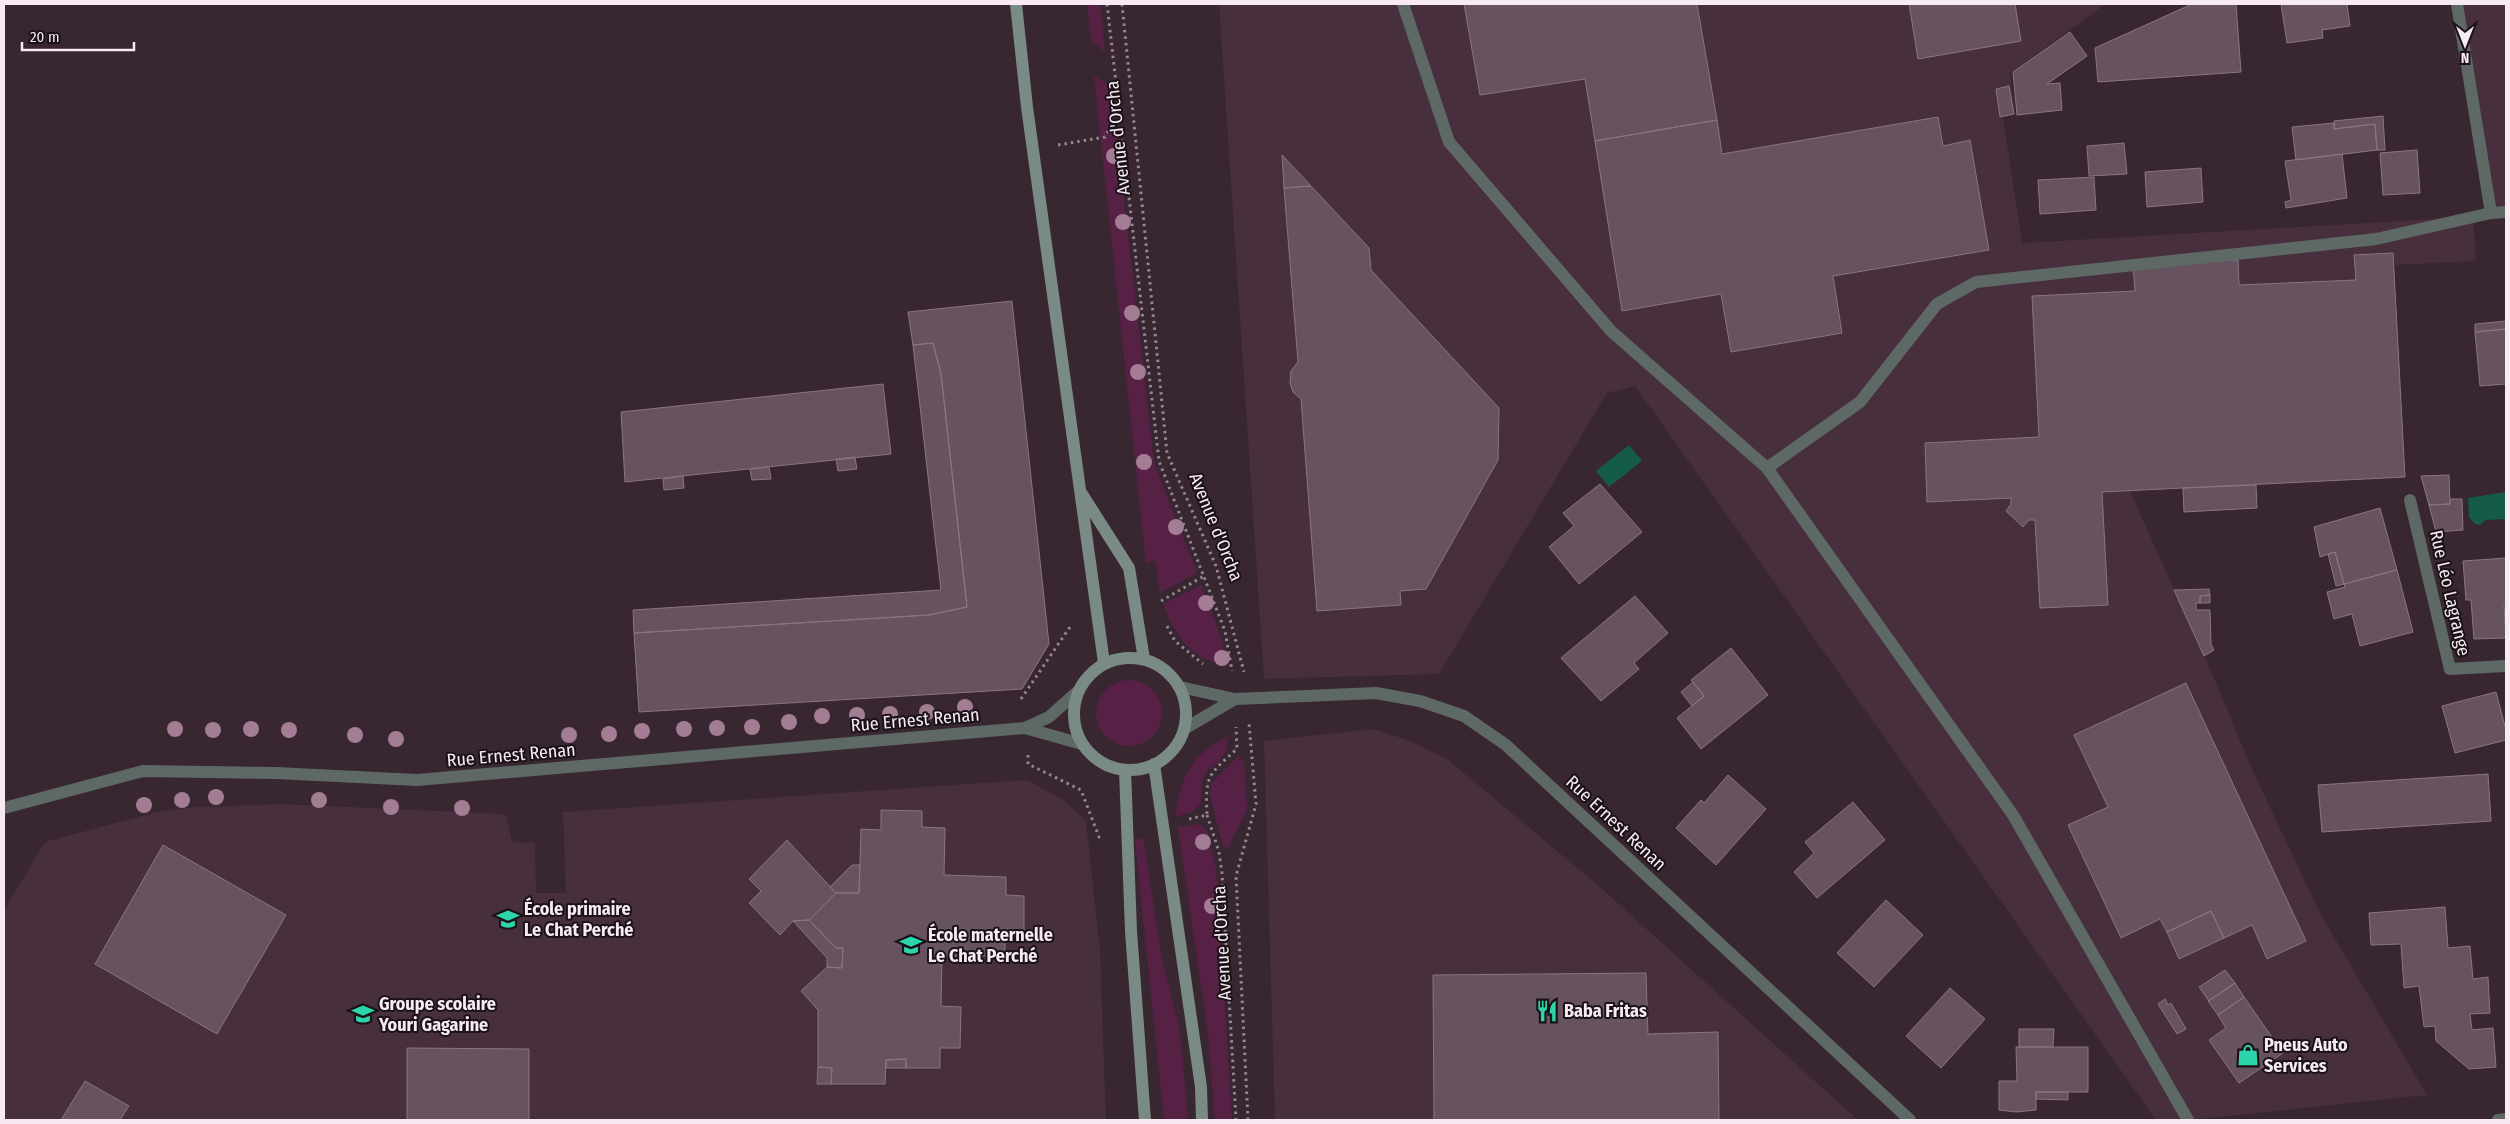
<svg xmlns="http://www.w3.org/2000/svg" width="2510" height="1124" viewBox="0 0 2510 1124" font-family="'Fira Sans Condensed',sans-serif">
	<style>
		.built { fill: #472f3e }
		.green { fill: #572146 }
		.water { fill: #145c49 }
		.building { fill: #67535f; stroke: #8b7582 }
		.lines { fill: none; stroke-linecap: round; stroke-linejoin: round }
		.path { stroke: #95868f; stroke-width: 3; stroke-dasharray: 2.5 4; stroke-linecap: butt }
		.service { stroke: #5e6965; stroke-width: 12 }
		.minor { stroke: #5e6965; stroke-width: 12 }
		.tertiary { stroke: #5e6965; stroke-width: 12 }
		.secondary { stroke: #7a8b85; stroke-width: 12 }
		.tree { fill: #a37d94 }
		.labels { text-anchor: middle; stroke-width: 4; stroke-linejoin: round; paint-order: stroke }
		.street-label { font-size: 18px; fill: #f7eaf2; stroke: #1a1217 }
		.poi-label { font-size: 18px; font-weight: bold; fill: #f7eaf2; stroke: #1a1217; text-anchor: start }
	</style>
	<rect width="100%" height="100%" fill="#382631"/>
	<path class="built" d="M1219,4H2106L2010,73L2015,115L2003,117L2022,243L2453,218L2473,215L2476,261L2394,265L2405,477L2130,491L2221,694L2250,765L2320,913L2427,1095L2190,1120H2156L1635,386L1607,393L1439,674L1264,679Z
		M2458,4H2506V210L2490,211Z
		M1373,729L1405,739L1446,758L1600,887L1858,1120H1275L1264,741Z
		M1027,780L1064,800L1086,821L1100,950L1106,1120H4V910L45,842L157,812L196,807L282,804L505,814L512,842L535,843L536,893H566L563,812Z"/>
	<path class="green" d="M1087,4H1100L1105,52L1091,41Z
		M1094,76L1111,86L1154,462L1197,573L1160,593L1156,565L1153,560L1146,563Z
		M1201,585L1222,640L1226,666C1190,658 1175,636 1163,604Z
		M1096 713a33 33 0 1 1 66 0a33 33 0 1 1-66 0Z
		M1229,736L1226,751L1218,763L1207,770L1202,782L1201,803L1192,812L1175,817C1181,775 1190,755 1229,736Z
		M1238,756L1244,762L1247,810L1227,850L1222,843L1210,794L1211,784Z
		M1200,824L1207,830L1216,868L1232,1120H1215L1208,1034L1178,827Z
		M1143,838L1162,958L1180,1030L1188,1120H1164L1135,840Z"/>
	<path class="water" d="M1629,445L1642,461L1609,487L1596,471Z
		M2506,492V519L2485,520L2480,525L2475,524L2469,517L2468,498Z"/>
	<path class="building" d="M1464,4H1697L1717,120L1595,141L1585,79L1480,95Z
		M1909,4H2015L2021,41L1918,59Z
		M2192,4H2236L2241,72L2098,82L2095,48Z
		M2281,4H2347L2350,26L2322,30L2323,38L2287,43Z
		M2070,32L2087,56L2047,84L2060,83L2062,110L2017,115L2013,72Z
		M2009,86L2014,114L2000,117L1996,89Z
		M2383,116L2385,150H2377L2375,124L2334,129V121Z
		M1938,117L1943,146L1970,140L1989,250L1833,276L1842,333L1731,352L1721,294L1622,311L1595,141L1717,120L1722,154Z
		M2334,123V129L2375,124L2377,150L2296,160L2292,127Z
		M2124,143L2127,174L2089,176L2087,146Z
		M2417,150L2420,193L2383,195L2380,153Z
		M2342,154L2347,198L2286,208L2285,202L2291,200L2285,161Z
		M1282,155L1311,186L1284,188Z
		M2201,168L2203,202L2147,207L2145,172Z
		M2094,177L2096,210L2040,214L2038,180Z
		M1311,186L1369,248L1371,270L1499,408L1498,460L1426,589L1400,591L1401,605L1317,611L1301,399L1293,392L1290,383L1291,371L1298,362L1284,188Z
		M2393,253L2405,477L2102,492L2108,605L2040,608L2035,520H2029L2023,527L2006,511L2011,504V498L1927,502L1925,443L2039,437L2032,296L2135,291L2133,266L2238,260L2239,285L2356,280L2354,255Z
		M1012,301L1049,644L1022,689L639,712L634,633L929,615L967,607L941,374L933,343L913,345L908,312Z
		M2506,321V329L2475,332V324Z
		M2506,329V384L2480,386L2475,332Z
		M933,343L941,374L967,607L929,615L634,633L633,610L941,590L913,345Z
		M883,384L891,454L625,482L621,412Z
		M855,457L857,469L838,471L836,459Z
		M769,467L771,479L752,480L750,469Z
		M2449,475L2450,504L2429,505L2421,476Z
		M683,476L684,488L664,490L663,479Z
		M1600,484L1642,532L1579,584L1549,547L1574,526L1563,513Z
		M2256,485L2257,508L2184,512L2183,488Z
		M2450,499H2462L2463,530L2436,532L2429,505L2450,504Z
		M2380,508L2397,570L2344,584L2335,552L2320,557L2314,527Z
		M2335,552L2344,584L2336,586L2328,554Z
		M2506,558V605H2504L2506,638L2474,639L2471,600H2466L2463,561Z
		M2397,570L2413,632L2360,646L2352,614L2334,619L2327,592L2345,587L2344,584Z
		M2209,589L2210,595L2200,596V603H2196V610H2210L2211,644L2214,650L2204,656L2174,590Z
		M2210,595V603H2200V596Z
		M1635,596L1668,633L1634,663L1639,669L1601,701L1561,658Z
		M1731,648L1768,695L1701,749L1677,718L1704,696L1691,680Z
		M1693,682L1704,696L1692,706L1681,692Z
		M2186,683L2306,941L2267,959L2252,925L2224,938L2211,911L2167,932L2160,919L2121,938L2068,825L2108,807L2074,735Z
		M2496,692L2506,730V740L2455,753L2442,706Z
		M2488,774L2491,821L2322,832L2318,785Z
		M1728,775L1766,809L1716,865L1676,828L1701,800L1704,803Z
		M1853,802L1885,840L1817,898L1794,872L1814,853L1805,842Z
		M881,810L922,811V827L945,828L944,875L1006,877V895L1024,896V937H1005V956H942L941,1006L961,1007L960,1048H940V1068H906V1059L886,1060L885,1084H831L832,1068L818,1067V1010L801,991L827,967L842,968L843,948H836L809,920L836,893H859L861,829L881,830Z
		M787,840L836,893L809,920L793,921L780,935L749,903L761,891L749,879Z
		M163,845L286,915L217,1034L95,964Z
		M852,865H860L859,893H836L830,887Z
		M1886,900L1923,935L1874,987L1837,953Z
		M2445,907L2448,948L2470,946L2473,979L2488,977L2490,1013L2470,1014L2472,1030L2493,1028L2496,1067L2469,1069L2436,1041L2435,1026L2424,1027L2419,986L2404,988L2401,944L2371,945L2369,913Z
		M2211,911L2224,938L2179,959L2167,932Z
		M809,920L836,948H843L842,968L827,967V958L793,921Z
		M2225,970L2235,983L2209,1001L2199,987Z
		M1646,973L1648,1034L1718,1032L1719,1120H1434L1433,975Z
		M2235,983L2244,997L2218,1015L2208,1001Z
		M1950,988L1985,1019L1941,1068L1906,1036Z
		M2244,997L2283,1053L2239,1083L2209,1040L2226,1028L2218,1015Z
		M2165,999L2168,1005L2171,1003L2186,1029L2177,1034L2158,1004Z
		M2019,1029H2054L2053,1047H2019Z
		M2016,1047H2088V1092H2036V1110L2016,1112L1999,1110V1081H2017Z
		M407,1048L529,1049V1120H407Z
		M906,1059V1068H886V1060Z
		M818,1067L832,1068L831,1084H817Z
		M85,1081L129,1106L120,1120H61Z
		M2036,1092H2068V1100L2036,1099Z"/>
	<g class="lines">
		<path class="path" d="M1107,4L1159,461L1225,631L1232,671
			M1122,4L1167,453L1216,566L1244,672
			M1058,145L1105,137L1118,112
			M1161,601L1204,576
			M1167,626L1175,641L1203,664
			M1021,699L1072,624
			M1028,755V764L1081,790L1099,837H1102
			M1207,815L1219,852L1222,873L1236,1120
			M1189,819L1207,815C1205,775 1208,775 1237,749L1236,727
			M1248,1120L1236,876L1256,804L1249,723"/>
		<path class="service" d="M1403,4L1449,142L1611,331L1767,468L2013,815L2188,1120
			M1767,468L1860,402L1937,304L1976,282L2376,239L2491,213"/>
		<path class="minor" d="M2457,4L2491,213L2506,212
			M2410,500L2450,669L2506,666
			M1180,687L1235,699L1376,693L1420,701L1464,716L1506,745L1910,1120
			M1184,729L1235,699
			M2498,1120L2506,1119"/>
		<path class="tertiary" d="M1025,728L1082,744
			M4,808L143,771L276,773L417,780L1025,728L1049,717L1077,692"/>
		<path class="secondary" d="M1016,4L1027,107L1104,663
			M1082,494L1129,568L1144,659
			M1074 714a56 56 0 1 1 112 0a56 56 0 1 1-112 0Z
			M1154,764L1201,1087L1202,1120
			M1125,770L1131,931L1145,1120"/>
	</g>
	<g class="tree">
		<circle cx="1114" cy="156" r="8"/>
		<circle cx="1123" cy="222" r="8"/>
		<circle cx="1132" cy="313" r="8"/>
		<circle cx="1138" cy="372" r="8"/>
		<circle cx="1144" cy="462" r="8"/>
		<circle cx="1176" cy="527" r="8"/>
		<circle cx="1206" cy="603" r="8"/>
		<circle cx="1222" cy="658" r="8"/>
		<circle cx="965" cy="707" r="8"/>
		<circle cx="927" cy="712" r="8"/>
		<circle cx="890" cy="714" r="8"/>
		<circle cx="857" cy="715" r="8"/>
		<circle cx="822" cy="716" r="8"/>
		<circle cx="789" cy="722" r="8"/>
		<circle cx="752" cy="727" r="8"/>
		<circle cx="717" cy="728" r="8"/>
		<circle cx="175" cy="729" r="8"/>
		<circle cx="251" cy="729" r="8"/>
		<circle cx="684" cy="729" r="8"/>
		<circle cx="213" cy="730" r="8"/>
		<circle cx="289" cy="730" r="8"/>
		<circle cx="642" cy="731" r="8"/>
		<circle cx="609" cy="734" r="8"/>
		<circle cx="355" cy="735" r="8"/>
		<circle cx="569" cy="735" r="8"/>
		<circle cx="396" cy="739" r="8"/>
		<circle cx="216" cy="797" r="8"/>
		<circle cx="182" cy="800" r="8"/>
		<circle cx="319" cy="800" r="8"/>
		<circle cx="144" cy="805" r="8"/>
		<circle cx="391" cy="807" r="8"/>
		<circle cx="462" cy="808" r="8"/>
		<circle cx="1203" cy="842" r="8"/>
		<circle cx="1212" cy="906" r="8"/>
	</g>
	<defs>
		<g id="school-bare" transform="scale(1.725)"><path d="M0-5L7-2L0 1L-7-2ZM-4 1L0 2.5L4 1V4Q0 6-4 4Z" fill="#2cd5ab" stroke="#1a1217" stroke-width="2.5" paint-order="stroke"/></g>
		<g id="restaurant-bare" transform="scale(1.725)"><path d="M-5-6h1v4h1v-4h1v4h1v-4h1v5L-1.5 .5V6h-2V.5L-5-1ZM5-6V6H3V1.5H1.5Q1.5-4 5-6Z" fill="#2cd5ab" stroke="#1a1217" stroke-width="2.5" paint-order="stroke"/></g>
		<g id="shop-bare" transform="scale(1.725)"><path d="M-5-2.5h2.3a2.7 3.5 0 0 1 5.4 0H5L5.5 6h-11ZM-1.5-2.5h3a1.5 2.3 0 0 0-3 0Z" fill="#2cd5ab" stroke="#1a1217" stroke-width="2.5" paint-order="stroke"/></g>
	</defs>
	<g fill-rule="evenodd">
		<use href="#school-bare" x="508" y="919"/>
		<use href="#school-bare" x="911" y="945"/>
		<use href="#restaurant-bare" x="1547" y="1011"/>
		<use href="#school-bare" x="363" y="1014"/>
		<use href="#shop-bare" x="2248" y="1055"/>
	</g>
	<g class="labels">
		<g class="street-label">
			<text transform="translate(1118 138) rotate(-96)" y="6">Avenue d'Orcha</text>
			<text transform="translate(1216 527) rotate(68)" y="6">Avenue d'Orcha</text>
			<text transform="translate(2450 593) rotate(77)" y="6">Rue Léo Lagrange</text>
			<text transform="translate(915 720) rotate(-5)" y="6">Rue Ernest Renan</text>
			<text transform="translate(511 755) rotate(-5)" y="6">Rue Ernest Renan</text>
			<text transform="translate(1616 823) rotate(43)" y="6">Rue Ernest Renan</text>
			<text transform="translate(1222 943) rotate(-93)" y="6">Avenue d'Orcha</text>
		</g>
		<g class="poi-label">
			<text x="524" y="915">École primaire<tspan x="524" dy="21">Le Chat Perché</tspan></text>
			<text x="928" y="941">École maternelle<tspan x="928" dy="21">Le Chat Perché</tspan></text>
			<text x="379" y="1010">Groupe scolaire<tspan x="379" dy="21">Youri Gagarine</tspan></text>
			<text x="1564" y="1017">Baba Fritas</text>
			<text x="2264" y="1051">Pneus Auto<tspan x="2264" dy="21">Services</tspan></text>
		</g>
	</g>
	<rect width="2510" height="1124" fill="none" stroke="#f7eaf2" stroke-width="10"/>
	<g transform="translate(2465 45) rotate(180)" stroke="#1a1217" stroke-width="4" paint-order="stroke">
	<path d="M0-4L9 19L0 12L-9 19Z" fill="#f7eaf2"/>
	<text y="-8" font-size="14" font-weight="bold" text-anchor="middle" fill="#f7eaf2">N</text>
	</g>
	<path d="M22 42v8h112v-8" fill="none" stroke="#f7eaf2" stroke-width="2.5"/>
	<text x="30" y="42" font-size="15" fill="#f7eaf2" stroke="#1a1217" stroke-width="4" paint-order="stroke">20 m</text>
</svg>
